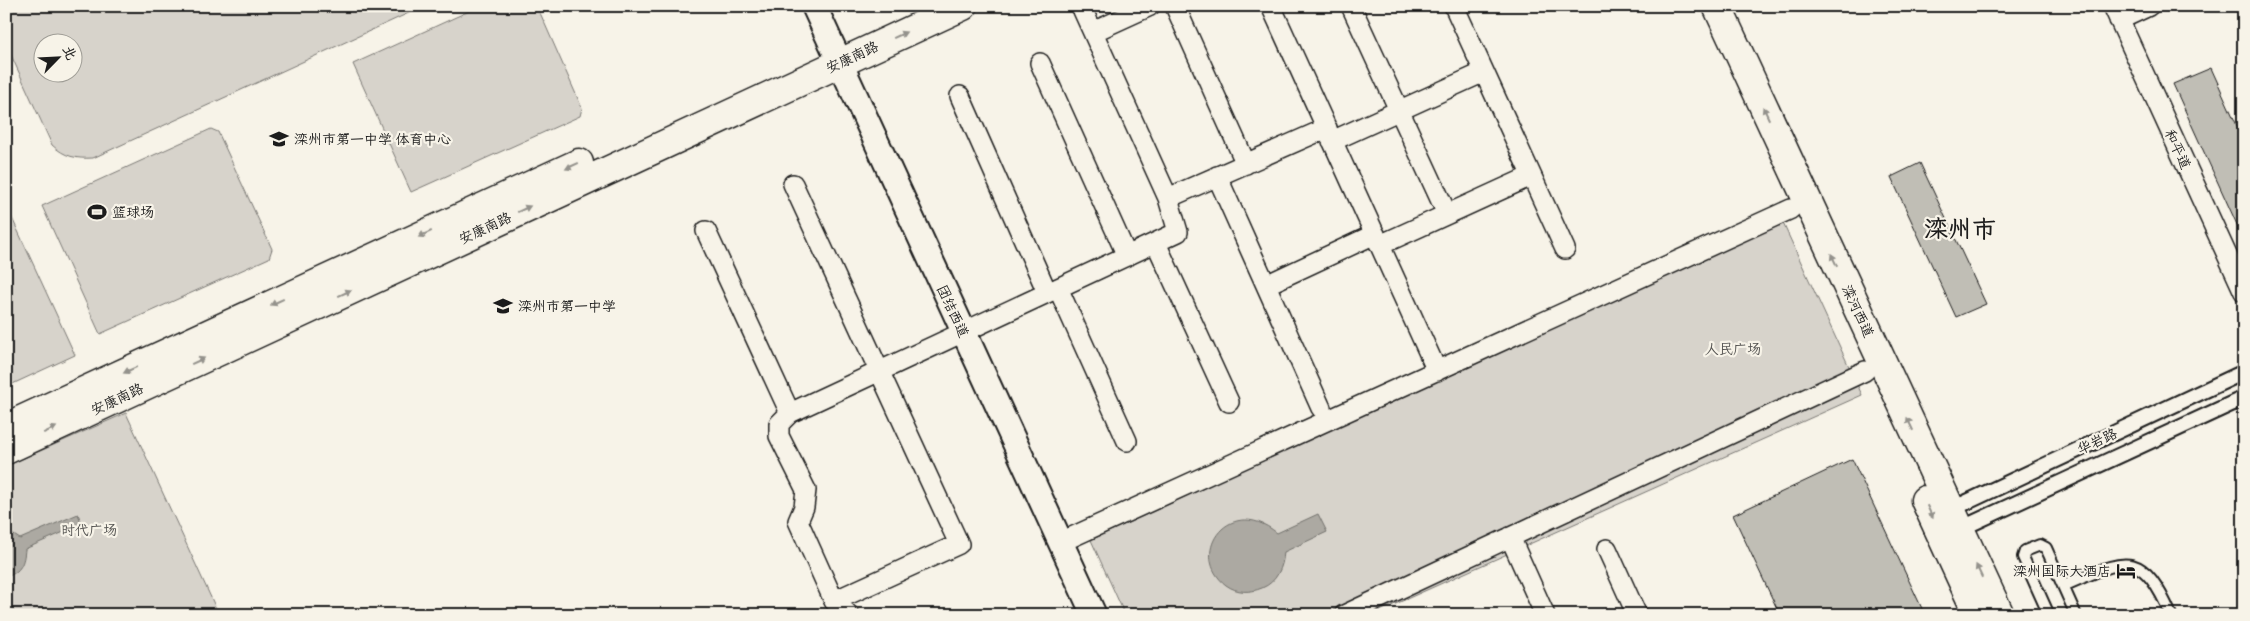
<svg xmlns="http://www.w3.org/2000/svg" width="2250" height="621" viewBox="0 0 2250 621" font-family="Delius,'LXGW WenKai TC',sans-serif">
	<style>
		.green { fill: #d7d3cb; stroke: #7a7874; fill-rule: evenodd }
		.water { fill: #aca9a2; stroke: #72716c }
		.building { fill: #c0beb5; stroke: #1c1c1c }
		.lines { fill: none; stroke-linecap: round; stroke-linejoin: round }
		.service-casing { stroke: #1c1c1c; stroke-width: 14 }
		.pedestrian-casing { stroke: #1c1c1c; stroke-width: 18 }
		.minor-casing { stroke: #1c1c1c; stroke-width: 22 }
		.tertiary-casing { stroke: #1c1c1c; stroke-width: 28 }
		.secondary-casing { stroke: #1c1c1c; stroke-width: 31 }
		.primary-casing { stroke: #1c1c1c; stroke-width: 31 }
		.service { stroke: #f7f3e8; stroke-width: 10 }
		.pedestrian { stroke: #f7f3e8; stroke-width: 14 }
		.minor { stroke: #f7f3e8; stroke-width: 19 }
		.tertiary { stroke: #f7f3e8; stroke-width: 24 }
		.secondary { stroke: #f7f3e8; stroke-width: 28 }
		.primary { stroke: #f7f3e8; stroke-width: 28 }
		.oneway { fill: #94928c }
		.labels { text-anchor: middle; stroke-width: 4.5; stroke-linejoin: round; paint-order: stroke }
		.street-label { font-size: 14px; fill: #1c1c1c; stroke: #f7f3e8 }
		.poi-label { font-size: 14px; fill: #1c1c1c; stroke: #f7f3e8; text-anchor: start }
		.park-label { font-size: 14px; fill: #545351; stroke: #f7f3e8 }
		.town-label { font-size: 24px; font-weight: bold; fill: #1c1c1c; stroke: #f7f3e8 }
	</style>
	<rect width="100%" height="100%" fill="#f7f3e8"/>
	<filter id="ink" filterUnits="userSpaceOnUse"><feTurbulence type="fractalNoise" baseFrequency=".02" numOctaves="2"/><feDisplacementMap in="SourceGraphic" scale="10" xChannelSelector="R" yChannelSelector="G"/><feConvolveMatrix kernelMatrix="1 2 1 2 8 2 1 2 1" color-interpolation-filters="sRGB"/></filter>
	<g filter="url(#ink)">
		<path class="green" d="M6,6H424L93,158C76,159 65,157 52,145L6,44ZM42,42H72V72H42Z
			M480,6H537L582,108L580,116L411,192L353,64Z
			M211,129L218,132L272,249L269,258L100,334L42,206Z
			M6,205L75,355L6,387Z
			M1782,221L1862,395L1371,615H1125L1091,540Z
			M126,413L219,615H6V466Z"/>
		<path class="water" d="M78,514L82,524L25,549C24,563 21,572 6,577V530L20,539Z
			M1318,514L1327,532L1284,552C1283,567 1277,582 1262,588C1250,593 1237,593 1226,585C1187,555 1228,493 1277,533Z"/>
		<path class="building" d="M2211,68L2244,141V240L2173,84Z
			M1920,163L1986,304L1956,317L1891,177Z
			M1852,459L1925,615H1780L1733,515Z"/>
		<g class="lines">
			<g class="service-casing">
				<path id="service" d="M2063,586C2123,561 2140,544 2171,615
					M2049,615L2023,557L2025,551L2040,545L2046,548L2076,615"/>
			</g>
			<g class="pedestrian-casing">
				<path id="pedestrian" d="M1950,510L2244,372
					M1960,529L2244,398"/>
			</g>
			<g class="minor-casing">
				<path id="minor" d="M1175,6L1246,164
					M1271,6L1437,371
					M1351,6L1447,214
					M1454,6L1565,249
					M2113,6L2244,292
					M2119,20L2149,6
					M1093,32L1150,6
					M1040,63L1127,256
					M960,96L1047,292
					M1332,141L1484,72
					M1217,176L1321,408
					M793,184L959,544L834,601
					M1168,198L1327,128
					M706,231L790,413
					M1156,243L1229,402
					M1380,245L1531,176
					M1266,285L1375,234
					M1058,288L1127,441
					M1510,537L1545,615
					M1061,542L1791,209
					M1607,549L1637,615
					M849,615L834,601L798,521L804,507L806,490L779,436V424L790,413L1178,232L1168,198L1081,6
					M1344,615L1865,371"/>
			</g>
			<g class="tertiary-casing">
				<path id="tertiary" d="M814,6L1094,615"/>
			</g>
			<g class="secondary-casing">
				<path id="secondary" d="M6,427L579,163
					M6,450L963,6"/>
			</g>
			<g class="primary-casing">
				<path id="primary" d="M1717,6L2000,615
					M1925,500L1978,615"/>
			</g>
			<use href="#service" class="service"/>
			<use href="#pedestrian" class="pedestrian"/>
			<use href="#minor" class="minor"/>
			<use href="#tertiary" class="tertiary"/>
			<use href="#secondary" class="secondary"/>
			<use href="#primary" class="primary"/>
		</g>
		<defs><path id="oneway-solid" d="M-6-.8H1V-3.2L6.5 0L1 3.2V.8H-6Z" transform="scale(1.25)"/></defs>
		<g class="oneway">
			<use href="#oneway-solid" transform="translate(900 35) rotate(-25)"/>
			<use href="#oneway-solid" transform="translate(1766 113) rotate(-115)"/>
			<use href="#oneway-solid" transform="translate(572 166) rotate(155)"/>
			<use href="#oneway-solid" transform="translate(524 209) rotate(-25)"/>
			<use href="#oneway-solid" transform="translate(425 234) rotate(155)"/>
			<use href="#oneway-solid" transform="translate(1834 260) rotate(-115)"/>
			<use href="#oneway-solid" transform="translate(345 293) rotate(-25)"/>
			<use href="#oneway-solid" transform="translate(277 302) rotate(155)"/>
			<use href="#oneway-solid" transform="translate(198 361) rotate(-25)"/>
			<use href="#oneway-solid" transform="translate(130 370) rotate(155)"/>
			<use href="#oneway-solid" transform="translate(1910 424) rotate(-115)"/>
			<use href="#oneway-solid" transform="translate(50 430) rotate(-25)"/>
			<use href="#oneway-solid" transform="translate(1930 512) rotate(65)"/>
			<use href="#oneway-solid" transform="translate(1979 571) rotate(-115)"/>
		</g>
	</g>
	<defs>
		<g id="school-bare" transform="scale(1.5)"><path d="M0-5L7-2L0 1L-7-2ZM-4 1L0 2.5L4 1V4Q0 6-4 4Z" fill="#1c1c1c" stroke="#f7f3e8" stroke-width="2.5" paint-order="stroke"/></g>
		<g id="stadium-bare" transform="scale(1.5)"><path d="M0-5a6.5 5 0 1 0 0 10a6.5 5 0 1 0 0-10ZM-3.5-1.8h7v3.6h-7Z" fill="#1c1c1c" stroke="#f7f3e8" stroke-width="2.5" paint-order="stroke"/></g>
		<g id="hotel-bare" transform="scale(1.5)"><path d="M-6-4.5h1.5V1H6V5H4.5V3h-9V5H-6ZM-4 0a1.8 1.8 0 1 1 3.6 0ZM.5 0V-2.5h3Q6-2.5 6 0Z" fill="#1c1c1c" stroke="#f7f3e8" stroke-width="2.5" paint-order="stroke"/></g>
	</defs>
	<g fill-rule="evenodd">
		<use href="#school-bare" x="279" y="139"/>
		<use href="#stadium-bare" x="97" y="212"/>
		<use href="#school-bare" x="503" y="306"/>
		<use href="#hotel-bare" x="2126" y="571"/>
	</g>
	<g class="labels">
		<g class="street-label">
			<text transform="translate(852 57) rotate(-25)" y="5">安康南路</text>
			<text transform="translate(2178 149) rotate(65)" y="5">和平道</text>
			<text transform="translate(485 228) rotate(-25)" y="5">安康南路</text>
			<text transform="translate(953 311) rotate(65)" y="5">团结西道</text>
			<text transform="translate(1858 311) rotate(65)" y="5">滦河西道</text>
			<text transform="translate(117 399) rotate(-25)" y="5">安康南路</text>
			<text transform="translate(2097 441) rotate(-25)" y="5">华岩路</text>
		</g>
		<g class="poi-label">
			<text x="294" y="144">滦州市第一中学 体育中心</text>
			<text x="112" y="217">篮球场</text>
			<text x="518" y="311">滦州市第一中学</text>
			<text x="2111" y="576" text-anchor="end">滦州国际大酒店</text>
		</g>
		<g class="park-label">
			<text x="1733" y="354">人民广场</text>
			<text x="89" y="535">时代广场</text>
		</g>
		<g class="town-label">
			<text x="1960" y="237">滦州市</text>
		</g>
	</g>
	<rect width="2250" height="621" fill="none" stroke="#f7f3e8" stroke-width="25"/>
	<rect x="12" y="12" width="2225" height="596" fill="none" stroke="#1c1c1c" stroke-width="2" filter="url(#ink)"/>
	<g transform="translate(58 58) rotate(66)"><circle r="24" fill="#f7f3e8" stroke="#9f9d96"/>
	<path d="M0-4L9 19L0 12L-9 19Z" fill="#1c1c1c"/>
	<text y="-8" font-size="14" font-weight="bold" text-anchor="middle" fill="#1c1c1c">北</text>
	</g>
</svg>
